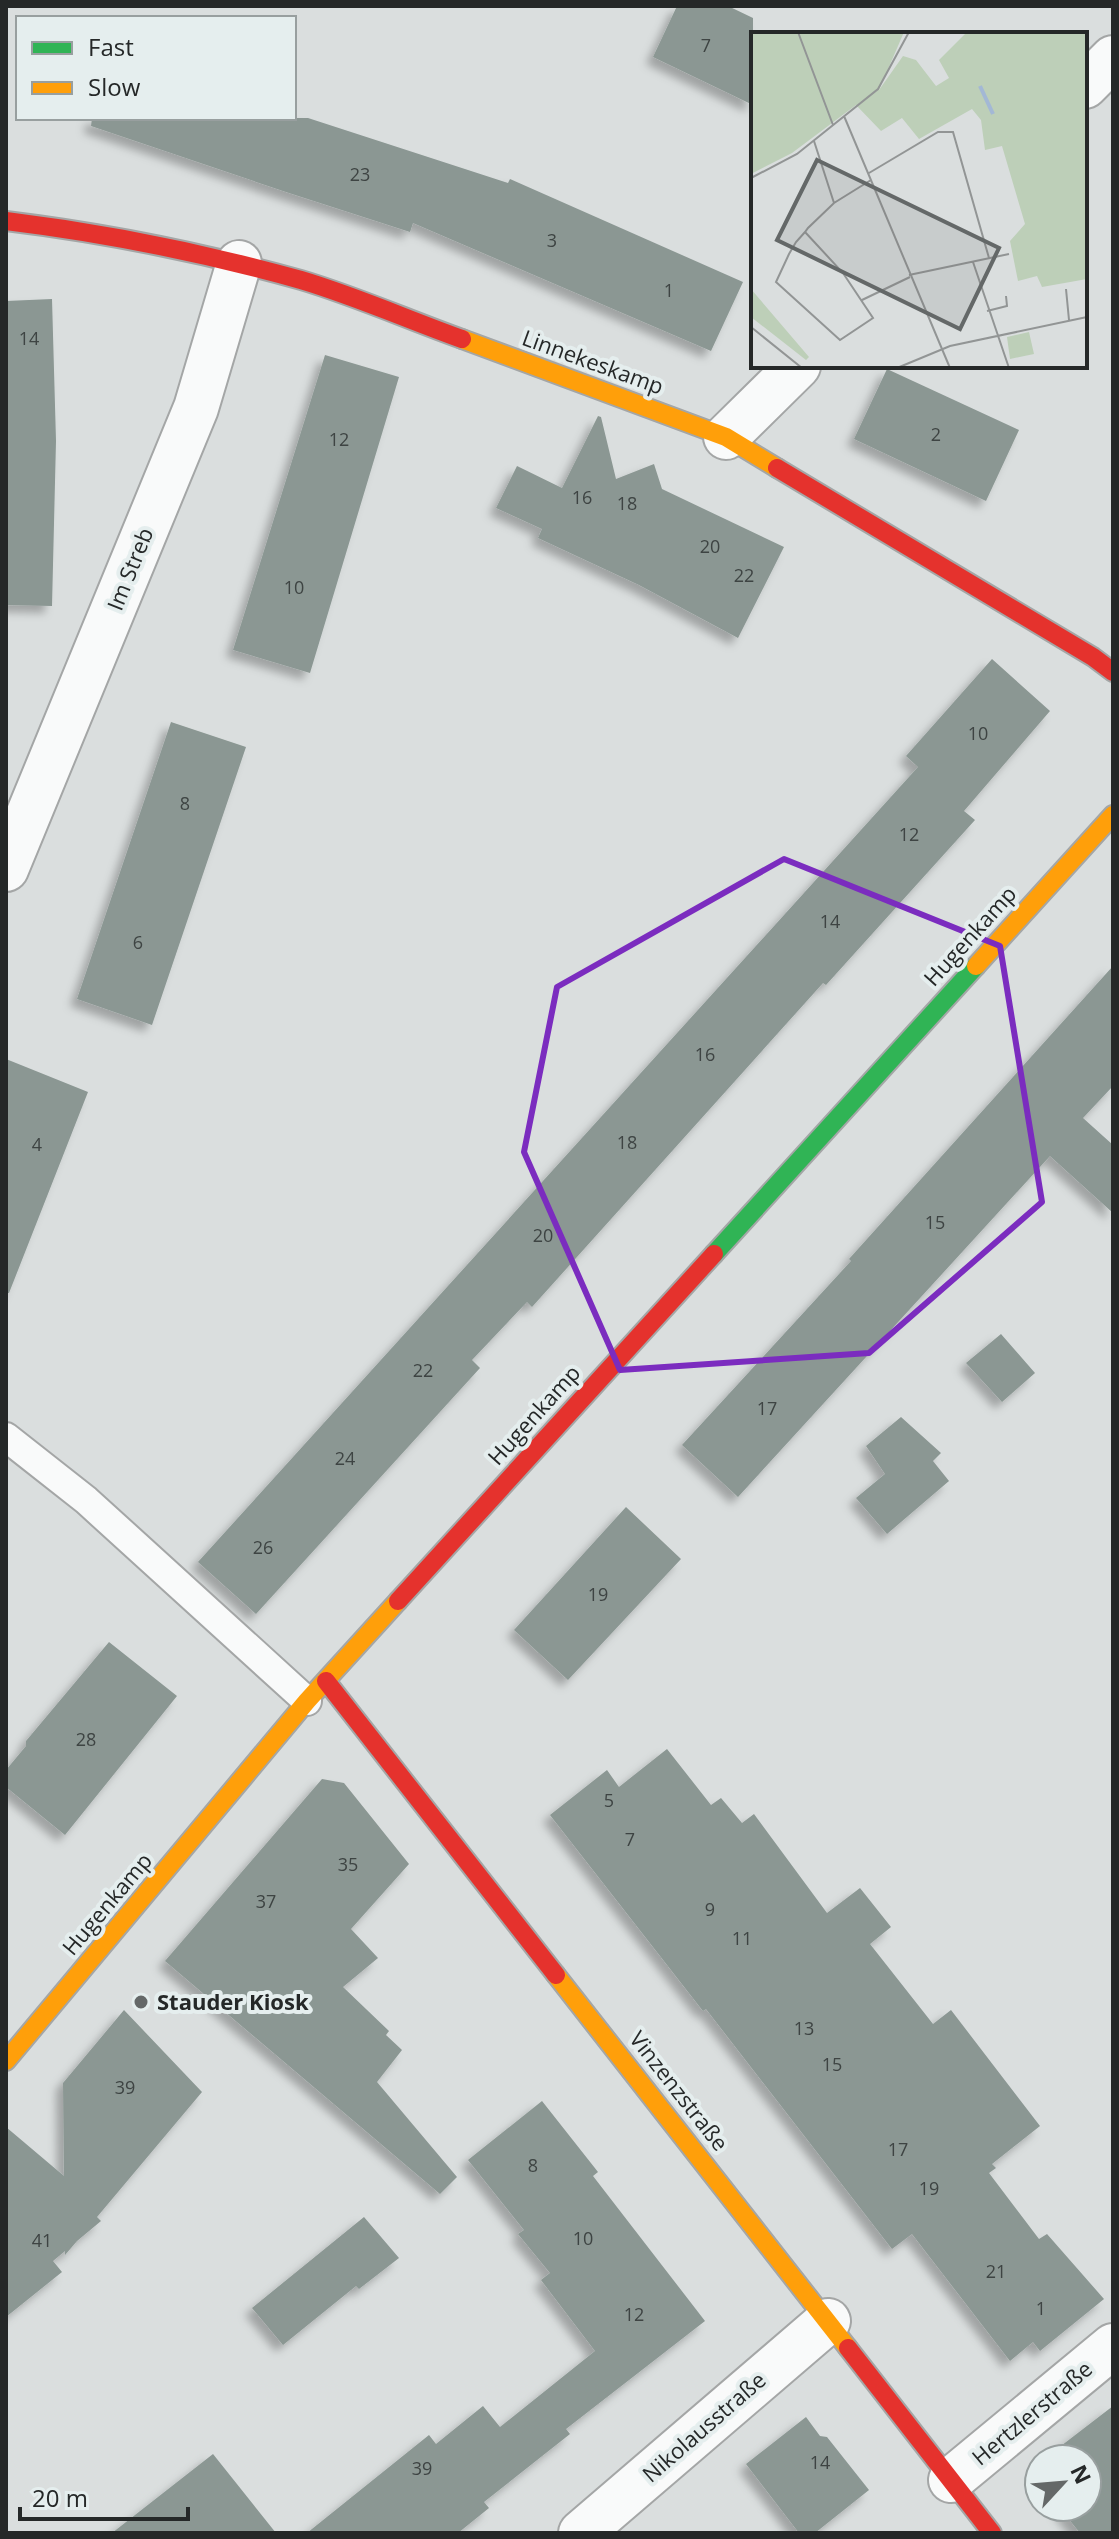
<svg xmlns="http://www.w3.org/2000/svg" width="1119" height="2539" viewBox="0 0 1119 2539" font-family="'Open Sans',sans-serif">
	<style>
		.building { fill: #8b9793; filter: url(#shadow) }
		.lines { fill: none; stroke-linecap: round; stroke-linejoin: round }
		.lane-casing { stroke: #a4a6a6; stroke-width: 32 }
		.street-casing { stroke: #a4a6a6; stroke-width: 48 }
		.fast-casing { stroke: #a4a6a6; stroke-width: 22 }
		.slow-casing { stroke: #a4a6a6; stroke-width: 22 }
		.jam-casing { stroke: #a4a6a6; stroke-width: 22 }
		.lane { stroke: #f9fafa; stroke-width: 28 }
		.street { stroke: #f9fafa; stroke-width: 44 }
		.fast { stroke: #30b455; stroke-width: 18 }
		.slow { stroke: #ff9f0a; stroke-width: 18 }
		.jam { stroke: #e5322d; stroke-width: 18 }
		.marked { fill: none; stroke: #7b2cbf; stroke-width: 6; stroke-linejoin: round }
		.poi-dot { fill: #646868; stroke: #e5eeee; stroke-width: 3 }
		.labels { text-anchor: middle; stroke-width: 8; stroke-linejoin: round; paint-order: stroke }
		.number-label { font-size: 18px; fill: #3e4443 }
		.street-label { font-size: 22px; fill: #252828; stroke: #e5eeee }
		.poi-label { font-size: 22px; font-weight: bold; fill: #252828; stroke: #e5eeee; text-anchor: start }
		.inset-river { fill: none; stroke: #a3b8d5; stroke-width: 4 }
		.inset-road { fill: none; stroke: #929595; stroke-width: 2 }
		.view { fill: #646868; fill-opacity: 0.15; stroke: #646868; stroke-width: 4 }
		.inset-edge { fill: none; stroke: #252828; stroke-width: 4 }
	</style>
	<defs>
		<filter id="shadow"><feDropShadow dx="-7" dy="7" stdDeviation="4" flood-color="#0004"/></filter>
	</defs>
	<rect width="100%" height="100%" fill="#dadede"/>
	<path class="building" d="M677,6H728L753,18V105L653,57Z
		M92,118H308L508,183L510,179L743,282L711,351L413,223L410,232L286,192L91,126Z
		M52,299L56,441L52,606L6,605V301Z
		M325,355L399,377L310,673L233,650Z
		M887,369L1019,430L986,501L854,439Z
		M598,416L601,417L616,479L654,464L662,489L784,547L738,638L639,585L538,538L542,529L496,508L517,466L562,488Z
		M992,659L1050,711L964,811L975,820L826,985L823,983L532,1307L527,1302L472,1360L480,1368L256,1614L198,1562L918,767L906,756Z
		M171,722L246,747L152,1025L77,999Z
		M1113,966V1086L1083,1118L1113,1145V1213L1050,1156L738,1497L682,1445L851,1261L849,1259Z
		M6,1059L88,1092L9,1293H6Z
		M1001,1334L1035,1373L1002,1402L966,1363Z
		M901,1417L941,1453L933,1461L949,1481L887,1534L856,1498L885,1474L866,1446Z
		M626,1507L681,1559L568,1680L514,1630Z
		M109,1642L177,1696L65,1835L6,1787V1770L26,1746V1741Z
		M667,1749L711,1805L721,1798L742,1823L754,1814L827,1913L860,1888L891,1927L870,1944L933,2024L951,2010L1040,2126L992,2164L996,2168L989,2173L1039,2239L1047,2234L1104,2299L1040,2351L1033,2342L1010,2361L912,2234L892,2249L706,2009L703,2011L550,1815L607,1770L619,1787Z
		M322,1779L344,1783L409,1864L351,1929L378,1958L343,1987L389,2031L386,2035L402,2050L377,2082L457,2177L440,2194L165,1961Z
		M124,2010L202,2092L97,2217L101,2221L77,2241L65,2255V2251L53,2261L62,2272L6,2317V2127L64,2176L63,2083Z
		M542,2101L598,2172L593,2176L705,2321L566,2429L570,2434L484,2502L489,2508L458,2533H307L429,2435L436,2444L483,2406L500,2427L595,2351L541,2280L550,2273L518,2234L524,2230L468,2160Z
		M364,2217L399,2258L359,2289L356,2286L283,2345L252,2308Z
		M1113,2406V2533H1080L1059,2507H1087V2459H1044Z
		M806,2417L820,2436L827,2437L869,2490L815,2533H799L746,2464Z
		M213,2454L276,2533H112Z"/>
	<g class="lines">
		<g class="lane-casing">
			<path id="lane" d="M6,1437L86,1500L307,1701"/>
		</g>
		<g class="street-casing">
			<path id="street" d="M1085,86L1113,58
				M726,437L798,366
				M6,869L196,408L239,263
				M951,2480L1113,2346
				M581,2533L828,2321"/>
		</g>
		<g class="fast-casing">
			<path id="fast" d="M714,1254L976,966"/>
		</g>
		<g class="slow-casing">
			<path id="slow" d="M462,339L726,437L777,468
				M976,966L1113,815
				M556,1975L848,2348
				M6,2061L307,1701L398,1601"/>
		</g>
		<g class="jam-casing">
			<path id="jam" d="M6,221C105,233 204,253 301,280C355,296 409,320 462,339
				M777,468L1093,657L1113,672
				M398,1601L714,1254
				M326,1681L556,1975
				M848,2348L992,2533"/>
		</g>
		<use href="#lane" class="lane"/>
		<use href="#street" class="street"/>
		<use href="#fast" class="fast"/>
		<use href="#slow" class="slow"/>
		<use href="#jam" class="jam"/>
	</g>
	<path class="marked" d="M784,859L1000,946L1042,1202L869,1353L620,1370L524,1152L557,987Z"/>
	<circle class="poi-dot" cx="141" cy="2002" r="8"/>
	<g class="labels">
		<g class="number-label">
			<text x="706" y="52">7</text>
			<text x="360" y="181">23</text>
			<text x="552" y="247">3</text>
			<text x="669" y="297">1</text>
			<text x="29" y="345">14</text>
			<text x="936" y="441">2</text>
			<text x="339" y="446">12</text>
			<text x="582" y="504">16</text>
			<text x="627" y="510">18</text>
			<text x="710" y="553">20</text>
			<text x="744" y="582">22</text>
			<text x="294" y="594">10</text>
			<text x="978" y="740">10</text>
			<text x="185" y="810">8</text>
			<text x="909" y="841">12</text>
			<text x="830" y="928">14</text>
			<text x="138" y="949">6</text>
			<text x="705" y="1061">16</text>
			<text x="627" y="1149">18</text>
			<text x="37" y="1151">4</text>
			<text x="935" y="1229">15</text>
			<text x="543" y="1242">20</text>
			<text x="423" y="1377">22</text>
			<text x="767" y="1415">17</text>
			<text x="345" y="1465">24</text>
			<text x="263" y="1554">26</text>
			<text x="598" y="1601">19</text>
			<text x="86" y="1746">28</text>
			<text x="609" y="1807">5</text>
			<text x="630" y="1846">7</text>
			<text x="348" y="1871">35</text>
			<text x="266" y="1908">37</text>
			<text x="710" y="1916">9</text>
			<text x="742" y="1945">11</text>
			<text x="804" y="2035">13</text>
			<text x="832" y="2071">15</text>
			<text x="125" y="2094">39</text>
			<text x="898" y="2156">17</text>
			<text x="533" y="2172">8</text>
			<text x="929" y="2195">19</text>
			<text x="583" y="2245">10</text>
			<text x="42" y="2247">41</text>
			<text x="996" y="2278">21</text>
			<text x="1041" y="2315">1</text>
			<text x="634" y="2321">12</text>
			<text x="820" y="2469">14</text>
			<text x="422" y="2475">39</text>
		</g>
		<g class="street-label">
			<text transform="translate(593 362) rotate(20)" y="8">Linnekeskamp</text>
			<text transform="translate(130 569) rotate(-68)" y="8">Im Streb</text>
			<text transform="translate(970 936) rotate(-48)" y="8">Hugenkamp</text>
			<text transform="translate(534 1415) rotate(-48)" y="8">Hugenkamp</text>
			<text transform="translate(107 1904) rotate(-50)" y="8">Hugenkamp</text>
			<text transform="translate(679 2091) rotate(52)" y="8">Vinzenzstraße</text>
			<text transform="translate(1032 2413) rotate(-40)" y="8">Hertzlerstraße</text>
			<text transform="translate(704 2427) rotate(-41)" y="8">Nikolausstraße</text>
		</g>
		<g class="poi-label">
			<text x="157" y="2010">Stauder Kiosk</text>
		</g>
	</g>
	<g transform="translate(751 32)">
		<rect width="336" height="336" fill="#dadede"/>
		<path d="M0,0H153L128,58L152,24L165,28L185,54L198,46L188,28L216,0H336V247L291,255L286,244L267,249L259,209L274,192L251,114L234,118L230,88L221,77L168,107L151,86L130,99L105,73L41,121L0,142ZM0,257L58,325L55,328L0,285ZM278,300L283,322L259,327L256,305Z" fill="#bdcfb8"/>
		<path class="inset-river" d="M229,54L242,82"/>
		<path class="inset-road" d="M47,0L82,93M93,84L199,336M63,109L83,171M118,141L187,100H202L238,226M0,146L46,122L127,57L158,0M54,200L92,241L122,286L89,308L25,250L38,222L45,210L54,200L57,196L83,171L120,148M222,230L258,336M158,243L258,222M315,257L318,288M111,268L159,245M236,279L256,274L255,264M0,295L51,336M146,336L199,314L336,285"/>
		<path class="view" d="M66,128L248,216L209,297L26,208Z"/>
		<rect width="336" height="336" class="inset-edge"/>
	</g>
	<rect width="1119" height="2539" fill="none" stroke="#252828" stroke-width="16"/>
	<rect x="16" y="16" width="280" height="104" fill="#e5eeee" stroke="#989f9f" stroke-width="2"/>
	<rect x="32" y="42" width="40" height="12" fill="#30b455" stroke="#989f9f" stroke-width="2"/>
	<text x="88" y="56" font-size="24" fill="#252828">Fast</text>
	<rect x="32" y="82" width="40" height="12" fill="#ff9f0a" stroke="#989f9f" stroke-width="2"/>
	<text x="88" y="96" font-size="24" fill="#252828">Slow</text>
	<g transform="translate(1063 2483) rotate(64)"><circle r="38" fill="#e5eeee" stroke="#989f9f" stroke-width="2"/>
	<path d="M0-6L14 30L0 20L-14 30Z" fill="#646868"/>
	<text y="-12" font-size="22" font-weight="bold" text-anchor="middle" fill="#252828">N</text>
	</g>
	<path d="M20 2507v12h168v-12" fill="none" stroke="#252828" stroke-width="4"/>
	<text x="32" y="2507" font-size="24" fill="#252828" stroke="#e5eeee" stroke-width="6" paint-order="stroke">20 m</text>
</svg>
